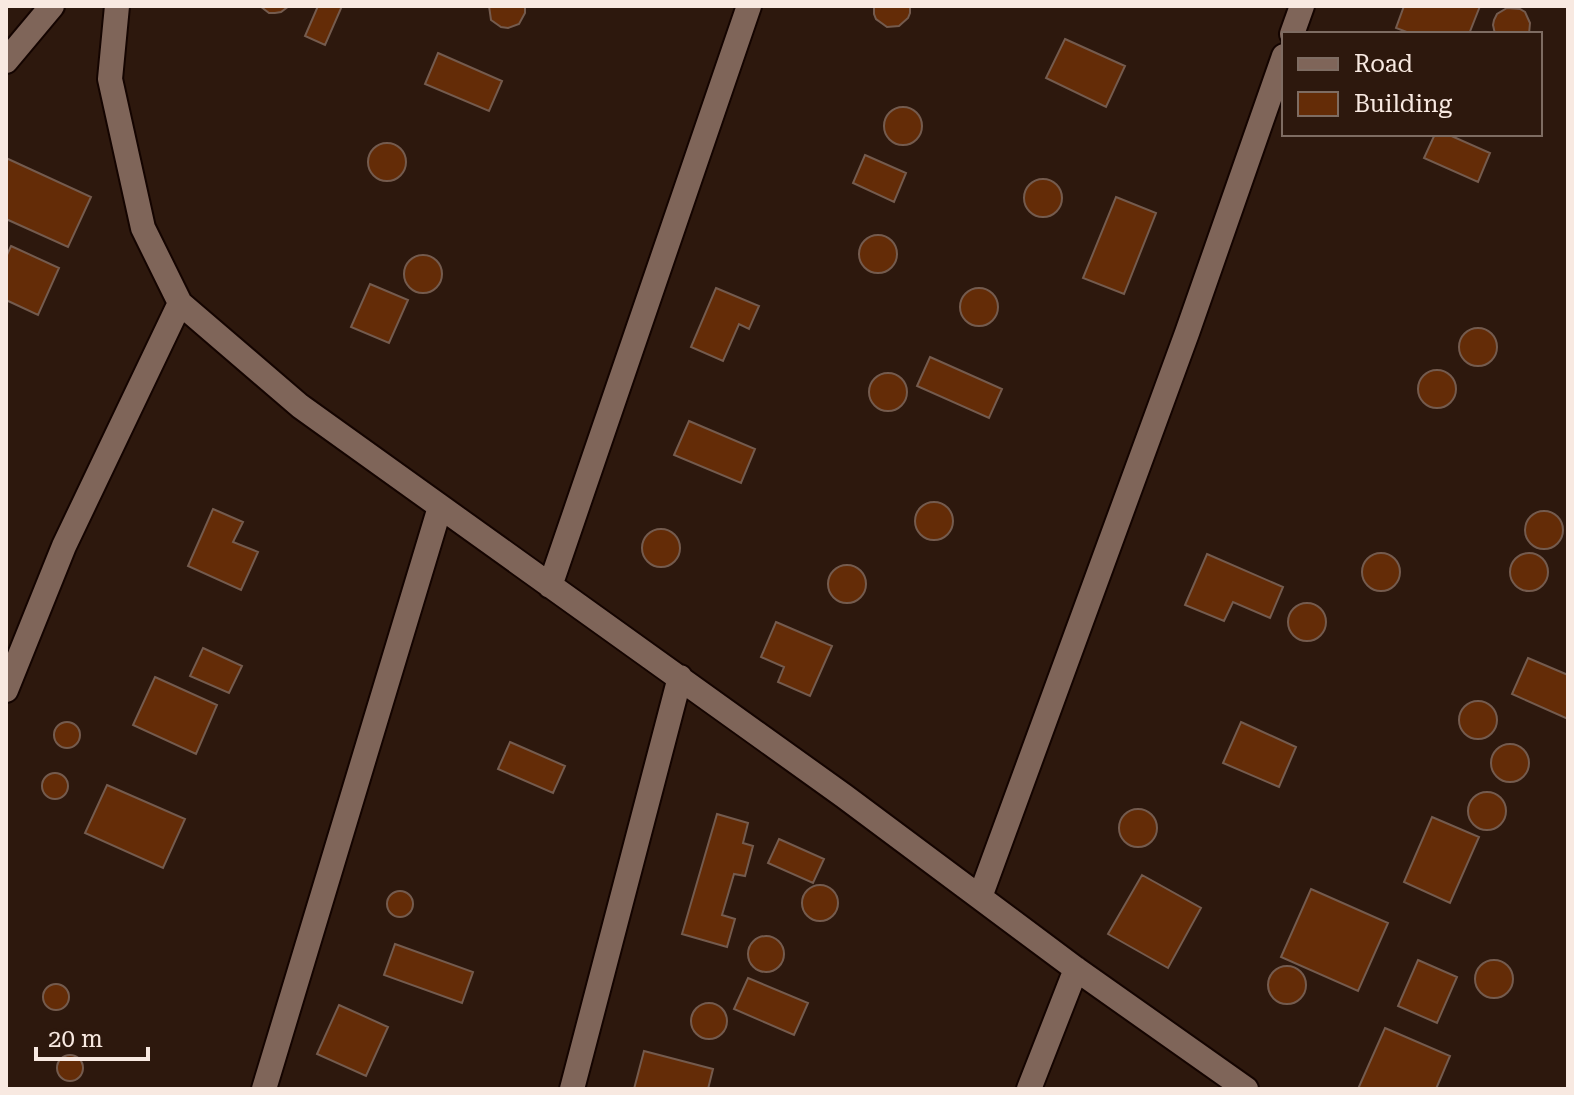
<svg xmlns="http://www.w3.org/2000/svg" width="1574" height="1095" viewBox="0 0 1574 1095" font-family="'Roboto Serif',serif">
	<style>
		.building { fill: #642c07; stroke: #745b4e; stroke-width: 2 }
		.lines { fill: none; stroke-linecap: round; stroke-linejoin: round }
		.minor-casing { stroke: #140400; stroke-width: 28 }
		.minor { stroke: #7f6559; stroke-width: 24 }
	</style>
	<rect width="100%" height="100%" fill="#2d180d"/>
	<path class="building" d="M260,6H289L281,12L275,13H269Z
		M318,6H342L325,45L305,36Z
		M489,6H525V13L519,24L508,28L501,27L491,20Z
		M874,6H910V13L908,18L899,26L887,27L876,19L874,14Z
		M1404,6H1480L1469,34H1412L1396,28Z
		M1507,8L1520,9L1525,12L1530,23L1529,34H1495L1493,25L1494,20L1497,14Z
		M1065,39L1125,66L1106,107L1046,78Z
		M438,53L502,81L489,111L425,84Z
		M884 126a19 19 0 1 1 38 0a19 19 0 1 1-38 0Z
		M1435,134H1447L1490,153L1478,182L1424,158Z
		M368 162a19 19 0 1 1 38 0a19 19 0 1 1-38 0Z
		M865,155L906,173L894,202L853,183Z
		M6,158L91,197L68,247L6,219Z
		M1024 198a19 19 0 1 1 38 0a19 19 0 1 1-38 0Z
		M1116,197L1156,213L1124,294L1083,278Z
		M859 254a19 19 0 1 1 38 0a19 19 0 1 1-38 0Z
		M11,246L59,268L38,315L6,300V257Z
		M404 274a19 19 0 1 1 38 0a19 19 0 1 1-38 0Z
		M370,284L408,300L389,343L351,327Z
		M716,288L759,306L749,329L739,324L723,361L691,347Z
		M960 307a19 19 0 1 1 38 0a19 19 0 1 1-38 0Z
		M1459 347a19 19 0 1 1 38 0a19 19 0 1 1-38 0Z
		M930,357L1002,389L989,418L917,386Z
		M1418 389a19 19 0 1 1 38 0a19 19 0 1 1-38 0Z
		M869 392a19 19 0 1 1 38 0a19 19 0 1 1-38 0Z
		M689,421L755,449L741,483L674,455Z
		M915 521a19 19 0 1 1 38 0a19 19 0 1 1-38 0Z
		M213,509L243,522L233,542L258,552L241,590L188,566Z
		M1525 530a19 19 0 1 1 38 0a19 19 0 1 1-38 0Z
		M642 548a19 19 0 1 1 38 0a19 19 0 1 1-38 0Z
		M1510 572a19 19 0 1 1 38 0a19 19 0 1 1-38 0Z
		M1362 572a19 19 0 1 1 38 0a19 19 0 1 1-38 0Z
		M1207,554L1283,587L1270,618L1233,602L1224,621L1185,605Z
		M828 584a19 19 0 1 1 38 0a19 19 0 1 1-38 0Z
		M1288 622a19 19 0 1 1 38 0a19 19 0 1 1-38 0Z
		M776,622L832,646L810,696L778,682L784,667L761,657Z
		M203,648L242,666L229,693L190,676Z
		M1528,658L1568,675V719L1512,694Z
		M155,677L217,705L196,754L133,725Z
		M1459 720a19 19 0 1 1 38 0a19 19 0 1 1-38 0Z
		M1241,722L1296,747L1279,787L1223,763Z
		M54 735a13 13 0 1 1 26 0a13 13 0 1 1-26 0Z
		M510,742L565,766L553,793L498,769Z
		M1491 763a19 19 0 1 1 38 0a19 19 0 1 1-38 0Z
		M42 786a13 13 0 1 1 26 0a13 13 0 1 1-26 0Z
		M107,785L185,819L163,868L85,833Z
		M1468 811a19 19 0 1 1 38 0a19 19 0 1 1-38 0Z
		M1119 828a19 19 0 1 1 38 0a19 19 0 1 1-38 0Z
		M717,814L748,823L743,843L753,846L745,876L734,874L722,915L735,919L727,947L682,934Z
		M1432,817L1479,837L1450,903L1404,882Z
		M779,839L824,859L813,883L768,863Z
		M1142,875L1201,908L1168,968L1108,934Z
		M802 903a18 18 0 1 1 36 0a18 18 0 1 1-36 0Z
		M1311,889L1388,923L1358,991L1281,957Z
		M387 904a13 13 0 1 1 26 0a13 13 0 1 1-26 0Z
		M748 954a18 18 0 1 1 36 0a18 18 0 1 1-36 0Z
		M395,944L473,972L462,1003L384,975Z
		M1418,960L1457,977L1437,1023L1398,1006Z
		M1475 979a19 19 0 1 1 38 0a19 19 0 1 1-38 0Z
		M1268 985a19 19 0 1 1 38 0a19 19 0 1 1-38 0Z
		M748,978L808,1003L794,1035L734,1009Z
		M43 997a13 13 0 1 1 26 0a13 13 0 1 1-26 0Z
		M691 1021a18 18 0 1 1 36 0a18 18 0 1 1-36 0Z
		M339,1005L388,1027L366,1076L317,1054Z
		M1385,1028L1450,1056L1436,1089H1358Z
		M644,1051L713,1069L708,1089H634Z
		M57 1068a13 13 0 1 1 26 0a13 13 0 1 1-26 0Z"/>
	<g class="lines">
		<g class="minor-casing">
			<path id="minor" d="M117,6L110,79L143,228L180,303L300,406L844,796L1076,969L1246,1089
				M1292,34L1302,6
				M6,61L52,6
				M550,586L749,6
				M6,690L64,546L180,303
				M980,897L1187,333L1284,56
				M264,1089L440,507
				M572,1089L680,677
				M1029,1089L1076,969"/>
		</g>
		<use href="#minor" class="minor"/>
	</g>
	<rect width="1574" height="1095" fill="none" stroke="#f8e9e1" stroke-width="16"/>
	<rect x="1282" y="32" width="260" height="104" fill="#2d180d" stroke="#7e6c62" stroke-width="2"/>
	<rect x="1298" y="58" width="40" height="12" fill="#7f6559" stroke="#7e6c62" stroke-width="2"/>
	<text x="1354" y="72" font-size="24" fill="#f8e9e1">Road</text>
	<rect x="1298" y="92" width="40" height="24" fill="#642c07" stroke="#7e6c62" stroke-width="2"/>
	<text x="1354" y="112" font-size="24" fill="#f8e9e1">Building</text>
	<path d="M36 1047v12h112v-12" fill="none" stroke="#f8e9e1" stroke-width="4"/>
	<text x="48" y="1047" font-size="24" fill="#f8e9e1" stroke="#2d180d" stroke-width="6" paint-order="stroke">20 m</text>
</svg>
